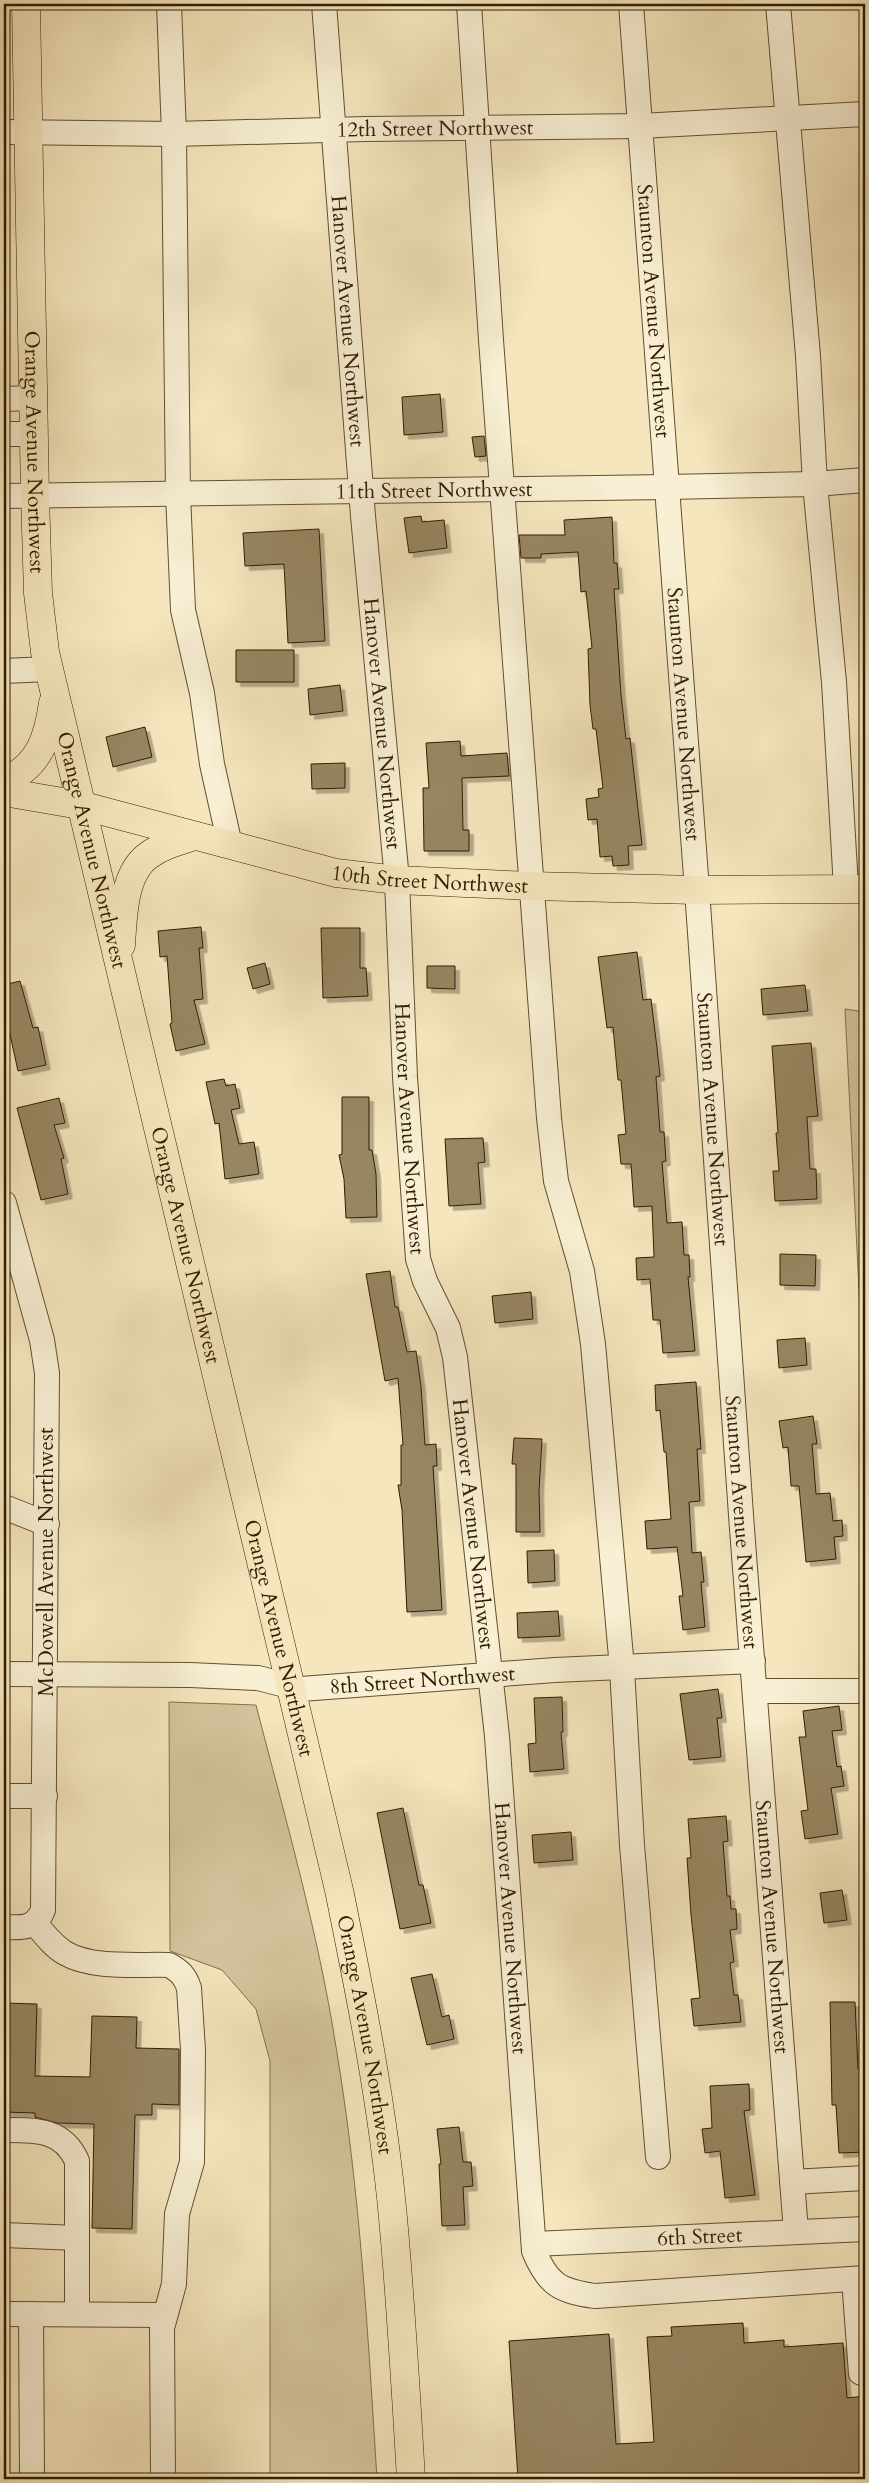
<svg xmlns="http://www.w3.org/2000/svg" width="869" height="2483" viewBox="0 0 869 2483" font-family="Cardo,serif">
	<style>
		.green { fill: #d4c49d; stroke: #82704e }
		.building { fill: #978662; stroke: #311d00; filter: url(#shadow) }
		.lines { fill: none; stroke-linecap: round; stroke-linejoin: round }
		.minor-casing { stroke: #624f2f; stroke-width: 26 }
		.major-casing { stroke: #311d00; stroke-width: 29 }
		.minor { stroke: #f8efd4; stroke-width: 24 }
		.major { stroke: #f5e6bd; stroke-width: 28 }
		.labels { text-anchor: middle; stroke-width: 4; stroke-linejoin: round; paint-order: stroke }
		.street-label { font-size: 21px; fill: #311d00; stroke: #f8efd4 }
	</style>
	<defs>
		<filter id="shadow"><feDropShadow dx="4.5" dy="4.5" stdDeviation="0" flood-color="#0004"/></filter>
	</defs>
	<rect width="100%" height="100%" fill="#f5e6bd"/>
	<filter id="stains"><feTurbulence type="fractalNoise" baseFrequency=".004" numOctaves="4"/><feColorMatrix values="0 0 0 0 .2 0 0 0 0 .09 0 0 0 0 .02 0 0 0 .5 -.17"/></filter>
	<radialGradient id="worn" r=".72"><stop offset=".6" stop-color="#630" stop-opacity="0"/><stop offset="1" stop-color="#630" stop-opacity=".3"/></radialGradient>
	<path class="green" d="M845,1009L865,1012V1410Z
		M169,1702L256,1705C285,1818 318,1931 336,2047C360,2190 368,2335 377,2479H270V2061L256,2009L222,1970L170,1951Z"/>
	<path class="building" d="M440,394L443,432L404,435L402,397Z
		M484,436L486,456L475,457L472,437Z
		M421,516L422,522L444,520L447,548L409,553L404,518Z
		M612,517L614,563H617L619,589H614L621,695L626,739L630,738L642,845L628,846L629,865L613,866L612,856L600,857L597,819L588,820L586,799L599,797L598,789L603,788L596,729H593L590,705L588,649L592,648L586,591L581,592L578,552L541,554V558H521L519,535H565L564,520Z
		M319,529L325,641L288,643L284,564L245,566L243,533Z
		M236,650H294V682H236Z
		M340,685L343,711L310,715L308,689Z
		M145,727L152,757L113,767L106,737Z
		M460,741L461,756L507,753L509,776L462,778L463,830H469V851H424L423,788H429L426,743Z
		M345,763V788L312,789L311,764Z
		M201,927L203,948H199L203,999L194,1000L205,1044L176,1051L170,1024L172,1023L167,956L160,957L158,931Z
		M321,928H360V968H366L368,996L323,998Z
		M637,952L643,1000L651,999L657,1048L660,1076L656,1077L660,1132H664L666,1161L662,1162L667,1223L682,1222L684,1255H689L690,1277H688L695,1351L663,1353L660,1320H653L650,1279L637,1280L636,1258L654,1257L652,1206L634,1207L631,1164H621L618,1135L626,1134L621,1080H618L613,1027L607,1028L598,957Z
		M265,963L270,984L253,989L247,968Z
		M427,966H455V989L427,988Z
		M20,981L33,1028L38,1027L46,1065L18,1071L4,1007V985Z
		M805,985L808,1011L763,1015L761,989Z
		M811,1043L818,1116L807,1117L810,1169H816L817,1199L775,1201L773,1171H779L776,1133H778L772,1046Z
		M224,1079L226,1086L235,1084L240,1108L231,1110L239,1144L254,1142L259,1174L225,1179L219,1123L215,1124L206,1082Z
		M342,1097H369V1150H372L376,1174L377,1217L346,1218L344,1179L339,1155L342,1154Z
		M59,1098L65,1123L54,1125L64,1158L61,1159L68,1194L41,1200L17,1108Z
		M483,1138L485,1162L478,1163L481,1204L449,1206L445,1139Z
		M780,1254L816,1255L815,1286L780,1285Z
		M390,1271L395,1307H398L407,1352L416,1351L421,1386L425,1445L436,1444L437,1466H433L442,1610L407,1612L402,1510L398,1485H401V1445H403L398,1378L385,1381L366,1274Z
		M531,1292L533,1319L495,1323L492,1296Z
		M805,1338L807,1365L779,1368L777,1340Z
		M696,1382L701,1449H697L700,1501L689,1502L692,1553L701,1552L704,1582H701L705,1627L683,1630L679,1596H683L677,1547L647,1549L645,1521L671,1519L666,1452H664L660,1410L656,1411L655,1385Z
		M813,1416L817,1444H812L816,1494L830,1493L833,1521L842,1520L843,1536L834,1537L836,1559L806,1562L799,1486H791L788,1447L783,1448L779,1421Z
		M514,1438L542,1439L539,1491L540,1532H516V1464H512Z
		M554,1550L555,1581L528,1583L527,1551Z
		M558,1611L560,1636L518,1638L517,1613Z
		M718,1689L722,1718H717L721,1757L689,1760L680,1694Z
		M562,1697L563,1732H561L564,1769L530,1772L528,1744L536,1743L534,1698Z
		M839,1706L842,1730L832,1731L837,1767L841,1766L844,1786L831,1788L838,1834L805,1839L801,1811L808,1810L799,1737H806L803,1711Z
		M403,1808L419,1885H423L431,1923L400,1929L377,1813Z
		M726,1816L728,1841L723,1842L727,1896H730L731,1909H736L737,1929L730,1930L734,1962L730,1963L734,1995H738L741,2022L694,2026L691,1999L700,1998L691,1915L687,1858H691L688,1819Z
		M571,1832L573,1860L534,1863L532,1835Z
		M842,1890L847,1920L824,1923L820,1893Z
		M432,1974L442,2017L449,2015L454,2039L427,2045L411,1978Z
		M830,2002H855L858,2069H860V2084H864L865,2152L839,2153L836,2105H832Z
		M4,2003L37,2004L35,2076L90,2077L92,2016L137,2017L136,2048L179,2049V2105L152,2104V2115H135L132,2229L92,2228L94,2124L57,2123L35,2117V2113L4,2112Z
		M749,2084L750,2110L744,2111L755,2195L725,2198L720,2151L705,2153L702,2129L712,2128L710,2086Z
		M459,2127L463,2162H471L473,2186L463,2187L465,2225L442,2226L439,2164H441L437,2129Z
		M743,2323L744,2343L784,2340V2347L843,2343L847,2398L865,2396V2479H518L509,2341L609,2334L616,2444L654,2442L647,2337L672,2336L671,2327Z"/>
	<g class="lines">
		<g class="minor-casing">
			<g id="minor">
				<path d="M169,4L174,134L178,494L183,610L202,693L212,764L230,845"/>
				<path id="s1" d="M324,4L363,516L397,880L405,1077L418,1259L425,1281L448,1328L455,1357L497,1736L534,2251C548,2285 560,2291 595,2296L865,2278"/>
				<path d="M469,4L491,340L549,1118L556,1181L582,1271L593,1344L622,1668L632,1845L658,2157"/>
				<path id="s2" d="M631,4L697,890L742,1529L796,2232"/>
				<path d="M778,4L808,356L815,484L834,682L846,888"/>
				<path id="s3" d="M4,132L174,134L365,129L640,126L865,114"/>
				<path d="M4,399L33,398"/>
				<path d="M4,434H34"/>
				<path id="s4" d="M4,496L666,487L815,484L865,480"/>
				<path d="M4,671L48,669"/>
				<path d="M4,1203L42,1340L47,1373L43,1910C35,1929 22,1928 4,1927"/>
				<path d="M4,1507L47,1524"/>
				<path id="s5" d="M4,1674L190,1675L258,1678L301,1689L555,1670L753,1661"/>
				<path d="M755,1691H865"/>
				<path d="M4,1796H45"/>
				<path d="M35,1923C44,1934 53,1946 65,1953C92,1969 138,1964 169,1965C180,1971 185,1976 189,1988L193,2050L192,2162L177,2214L174,2284L162,2328L163,2479"/>
				<path d="M4,2130C36,2130 63,2129 77,2161V2314"/>
				<path d="M792,2182L865,2178"/>
				<path d="M4,2235L77,2238"/>
				<path id="s6" d="M534,2244L865,2229"/>
				<path d="M854,2279L861,2373"/>
				<path d="M4,2314L165,2315"/>
				<path d="M31,2314L32,2479"/>
			</g>
		</g>
		<g class="major-casing">
			<g id="major">
				<path id="s7" d="M26,4L35,496L38,593L45,652L339,1890C361,1998 383,2107 393,2218C401,2305 406,2392 411,2479"/>
				<path d="M4,781C39,767 48,738 53,703"/>
				<path id="s8" d="M4,792L80,805L336,873L397,880L531,886L697,890L865,889"/>
				<path d="M121,945C123,917 123,873 149,855C163,845 179,841 195,836"/>
			</g>
		</g>
		<use href="#minor" class="minor"/>
		<use href="#major" class="major"/>
	</g>
	<g class="labels">
		<g class="street-label">
			<text dy="7" stroke="none"><textPath href="#s3" startOffset="431">12th Street Northwest</textPath></text>
			<text dy="7" stroke="none"><textPath href="#s2" startOffset="308">Staunton Avenue Northwest</textPath></text>
			<text dy="7" stroke="none"><textPath href="#s1" startOffset="318">Hanover Avenue Northwest</textPath></text>
			<text dy="7" stroke="none"><textPath href="#s7" startOffset="448">Orange Avenue Northwest</textPath></text>
			<text dy="7" stroke="none"><textPath href="#s4" startOffset="430">11th Street Northwest</textPath></text>
			<text dy="7" stroke="none"><textPath href="#s2" startOffset="712">Staunton Avenue Northwest</textPath></text>
			<text dy="7" stroke="none"><textPath href="#s1" startOffset="722">Hanover Avenue Northwest</textPath></text>
			<text dy="7" stroke="none"><textPath href="#s7" startOffset="852">Orange Avenue Northwest</textPath></text>
			<text dy="7" stroke="none"><textPath href="#s8" startOffset="436">10th Street Northwest</textPath></text>
			<text dy="7" stroke="none"><textPath href="#s2" startOffset="1118">Staunton Avenue Northwest</textPath></text>
			<text dy="7" stroke="none"><textPath href="#s1" startOffset="1128">Hanover Avenue Northwest</textPath></text>
			<text dy="7" stroke="none"><textPath href="#s7" startOffset="1258">Orange Avenue Northwest</textPath></text>
			<text dy="7" stroke="none"><textPath href="#s2" startOffset="1522">Staunton Avenue Northwest</textPath></text>
			<text dy="7" stroke="none"><textPath href="#s1" startOffset="1532">Hanover Avenue Northwest</textPath></text>
			<text transform="translate(46 1562) rotate(-90)" y="7">McDowell Avenue Northwest</text>
			<text dy="7" stroke="none"><textPath href="#s7" startOffset="1662">Orange Avenue Northwest</textPath></text>
			<text dy="7" stroke="none"><textPath href="#s5" startOffset="420">8th Street Northwest</textPath></text>
			<text dy="7" stroke="none"><textPath href="#s2" startOffset="1928">Staunton Avenue Northwest</textPath></text>
			<text dy="7" stroke="none"><textPath href="#s1" startOffset="1938">Hanover Avenue Northwest</textPath></text>
			<text dy="7" stroke="none"><textPath href="#s7" startOffset="2068">Orange Avenue Northwest</textPath></text>
			<text dy="7" stroke="none"><textPath href="#s6" startOffset="166">6th Street</textPath></text>
		</g>
	</g>
	<rect width="869" height="2483" fill="none" stroke="#f5e6bd" stroke-width="20"/>
	<rect x="5" y="5" width="859" height="2473" fill="none" stroke="#311d00" stroke-width="2.5"/>
	<rect x="10" y="10" width="849" height="2463" fill="none" stroke="#311d00"/>
	<rect width="100%" height="100%" filter="url(#stains)"/>
	<rect width="100%" height="100%" fill="url(#worn)"/>
</svg>
